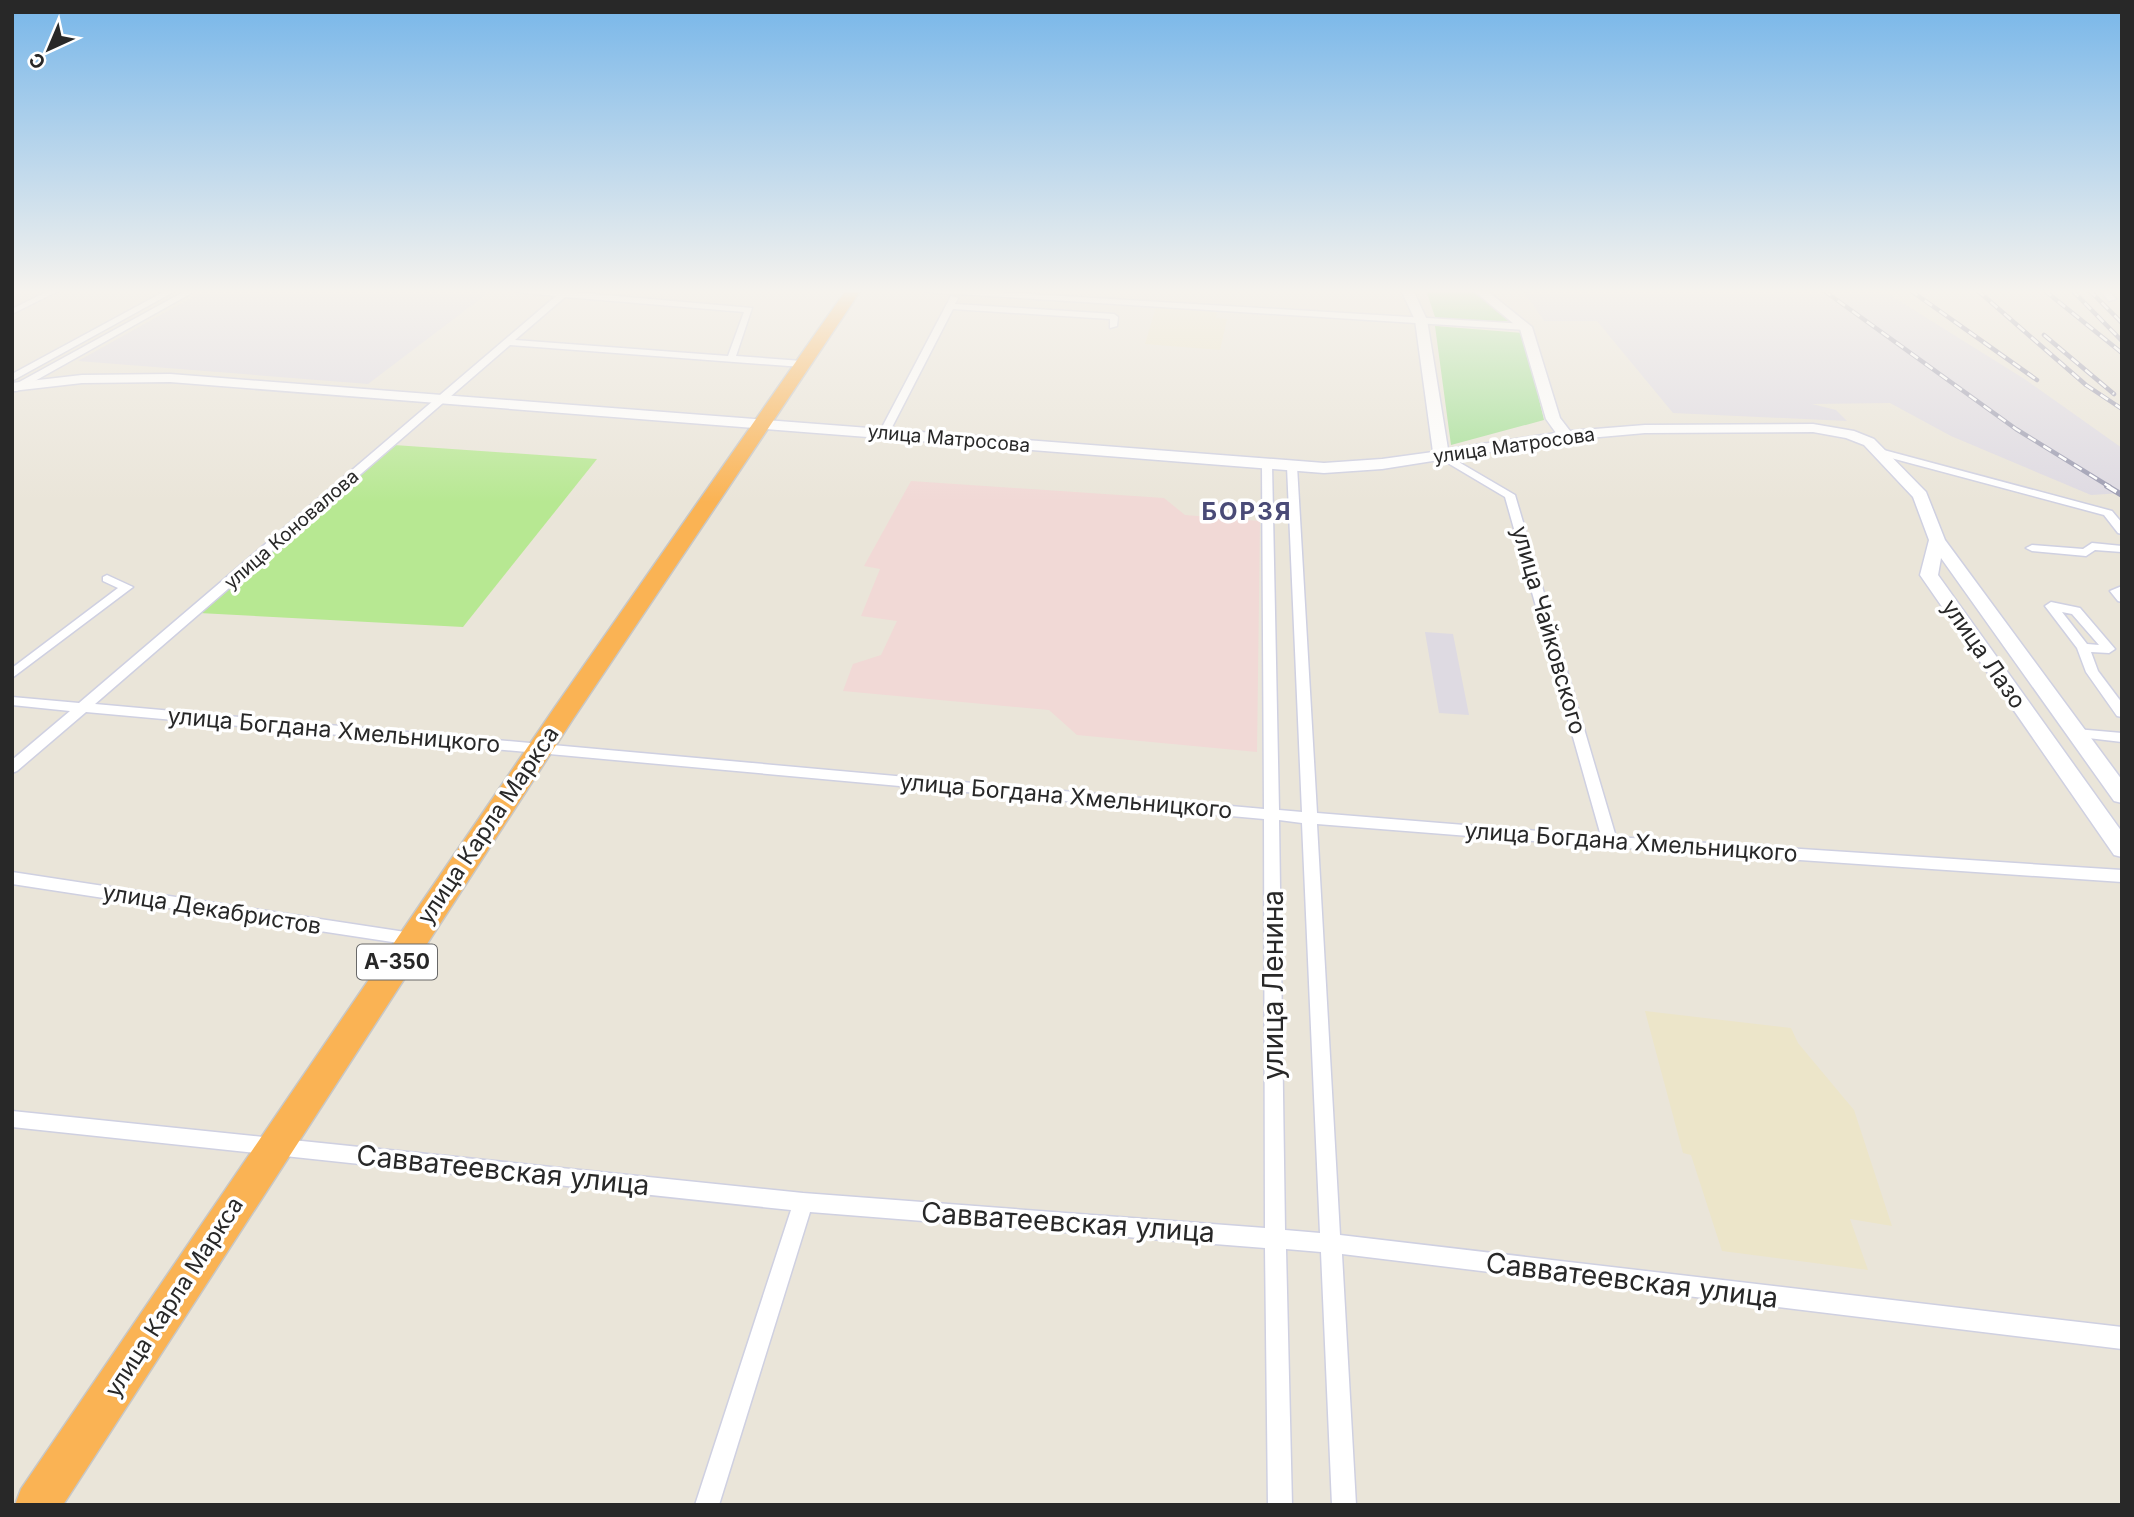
<svg xmlns="http://www.w3.org/2000/svg" width="2134" height="1517" viewBox="0 0 2134 1517" font-family="Inter,sans-serif">
	<style>
		.industrial { fill: #dedae2 }
		.education { fill: #ece5c9 }
		.medical { fill: #f1d9d6 }
		.green { fill: #a5e096 }
		.pitch { fill: #b7e892 }
		.lines { fill: none; stroke-linecap: round; stroke-linejoin: round }
		.street-casing { stroke: #cfd0e1; stroke-width: 3 }
		.secondary-casing { stroke: #cfd0e1; stroke-width: 3 }
		.highway-casing { stroke: #c7c7c7; stroke-width: 3 }
		.street { fill: #fff; fill-rule: evenodd }
		.secondary { fill: #fff; fill-rule: evenodd }
		.highway { fill: #fab354; fill-rule: evenodd }
		.rail-far1-casing { stroke: #9d9db2; stroke-width: 4.5 }
		.rail-casing { stroke: #9d9db2; stroke-width: 6 }
		.rail-far1 { stroke: #fff; stroke-width: 2.5; stroke-dasharray: 9; stroke-linecap: butt }
		.rail { stroke: #fff; stroke-width: 3.5; stroke-dasharray: 11; stroke-linecap: butt }
		.labels { text-anchor: middle; stroke-width: 7; stroke-linejoin: round; paint-order: stroke }
		.far-street-label { font-size: 19px; fill: #282828; stroke: #fff }
		.shield { fill: #fff; stroke: #686868; stroke-width: 2 }
		.shield-label { font-size: 21px; font-weight: bold; fill: #282828 }
		.street-label { font-size: 23px; fill: #282828; stroke: #fff }
		.far-district-label { font-size: 24px; font-weight: bold; letter-spacing: 2px; fill: #4a4b77; stroke: #fff }
		.near-street-label { font-size: 28px; fill: #282828; stroke: #fff }
	</style>
	<rect width="100%" height="100%" fill="#eae5d9"/>
	<path class="industrial" d="M205,290H492L368,384L78,361Z
		M1523,290H1882L2026,380L2122,448V493L2091,495L1951,436L1890,403L1812,404L1836,410L1847,421L1673,413L1597,321H1544Z
		M1425,632L1453,634L1469,715L1439,713Z"/>
	<path class="education" d="M1156,307L1217,311L1216,318L1227,319L1220,350L1145,344Z
		M1645,1011L1791,1028L1798,1043L1854,1110L1892,1226L1850,1219L1868,1270L1722,1251L1691,1155L1683,1153Z"/>
	<path class="medical" d="M911,481L1164,498L1185,515L1260,521L1257,752L1077,735L1049,710L843,691L853,664L881,655L897,621L861,616L880,569L864,566Z"/>
	<path class="green" d="M1426,290H1471L1509,321L1436,320Z
		M1435,326L1523,333L1544,420L1451,445Z"/>
	<path class="pitch" d="M394,445L597,459L463,627L199,613Z"/>
	<g class="lines">
		<g class="street-casing">
			<path id="street" d="M50,290H60L12,314V309Z
				M167,290H177L12,381V374Z
				M187,290H197L17,391H12V386Z
				M514,290H572L570,292L752,308L736,356L802,361L807,364L802,367L510,345L95,704L1264,809L1262,464L1267,461L1272,464L1279,810L1302,812L1287,466L1292,463L1297,466L1317,813L1601,836L1505,497L1436,456L1445,454L1515,495L1616,837L2122,870V882L1610,847L1317,824L1340,1235L2122,1327V1349L1342,1254L1356,1505H1332L1321,1252L1286,1249L1292,1505H1268L1265,1248L810,1212L719,1505H695L791,1210L12,1127V1111L803,1193L1265,1228L1264,819L86,712L17,771L12,773V760L70,711L12,705V697L79,703L556,296L518,292ZM565,297L744,312L728,356L515,340ZM1279,820L1302,823L1320,1233L1285,1230Z
				M922,290H961L1526,324L1530,327L1526,330L926,292Z
				M2100,290H2108L2116,299L2109,301Z
				M951,296L958,298L955,304L1114,314L1118,317L1117,326L1110,328V319L953,309L889,433L880,435L879,433Z
				M1880,449L2112,511L2122,523V534L2118,533L2104,515L1876,454L1875,452Z
				M2092,543L2122,546V552L2095,550L2086,556L2032,551L2026,548L2032,545L2083,549Z
				M107,575L133,587L12,678V668L118,588L103,581V577Z
				M2122,586V602L2118,601L2110,591Z
				M2051,602L2080,608L2115,649L2109,653L2091,652L2098,671L2122,703V717L2117,716L2086,672L2077,648L2045,606ZM2062,612L2072,614L2099,645L2087,644Z
				M2076,729L2122,733V742L2071,736L2069,733Z
				M12,872L412,933L418,935L420,939L418,943L412,945L12,884Z"/>
		</g>
		<g class="secondary-casing">
			<path id="secondary" d="M1401,290H1413L1427,320L1448,449L1556,433L1546,419L1520,329L1473,290H1486L1532,327L1560,418L1570,431L1645,425L1813,424L1854,431L1874,439L1926,492L1945,540L2122,780V803L2114,801L1941,558L1938,575L2122,832V857L2114,855L1920,575L1929,540L1913,497L1864,445L1846,438L1813,432L1645,433L1566,440L1382,469L1324,473L170,382L82,383L12,391V383L82,375L170,374L1324,463L1382,459L1433,452L1415,320Z"/>
		</g>
		<g class="highway-casing">
			<path id="highway" d="M846,290H861L573,719L63,1505H15L21,1489L555,707Z"/>
		</g>
		<use href="#street" class="street"/>
		<use href="#secondary" class="secondary"/>
		<use href="#highway" class="highway"/>
		<g class="rail-far1-casing">
			<path id="rail-far1" d="M1823,290L2016,429L2110,487
				M1910,290L2037,380
				M1977,290L2086,385L2122,409
				M2044,290L2122,353
				M2072,290L2122,341
				M2089,290L2122,323
				M2044,335L2114,394"/>
		</g>
		<g class="rail-casing">
			<path id="rail" d="M2107,486L2122,495"/>
		</g>
		<use href="#rail-far1" class="rail-far1"/>
		<use href="#rail" class="rail"/>
	</g>
	<linearGradient id="sky" x2="0" y2="1"><stop stop-color="#77b6e9"/><stop offset="0.58" stop-color="#f6f3ee"/><stop offset="1" stop-color="#f6f3ee" stop-opacity="0"/></linearGradient>
	<rect width="2134" height="502" fill="url(#sky)"/>
	<g class="labels">
		<g class="far-street-label">
			<text transform="translate(949 438) rotate(5)" y="7">улица Матросова</text>
			<text transform="translate(1514 445) rotate(-8)" y="7">улица Матросова</text>
			<text transform="translate(291 529) rotate(-41)" y="7">улица Коновалова</text>
		</g>
		<rect class="shield" x="357" y="944.5" width="80" height="35" rx="5"/>
		<g class="shield-label">
			<text x="397" y="969">А-350</text>
		</g>
		<g class="street-label">
			<text transform="translate(1549 630) rotate(74)" y="8">улица Чайковского</text>
			<text transform="translate(1984 654) rotate(55)" y="8">улица Лазо</text>
			<text transform="translate(334 730) rotate(5)" y="8">улица Богдана Хмельницкого</text>
			<text transform="translate(1066 796) rotate(5)" y="8">улица Богдана Хмельницкого</text>
			<text transform="translate(488 825) rotate(-56)" y="8">улица Карла Маркса</text>
			<text transform="translate(1631 842) rotate(4)" y="8">улица Богдана Хмельницкого</text>
			<text transform="translate(212 909) rotate(9)" y="8">улица Декабристов</text>
			<text transform="translate(174 1297) rotate(-57)" y="8">улица Карла Маркса</text>
		</g>
		<g class="far-district-label">
			<text x="1247" y="520">БОРЗЯ</text>
		</g>
		<g class="near-street-label">
			<text transform="translate(1273 985) rotate(-90)" y="10">улица Ленина</text>
			<text transform="translate(503 1170) rotate(6)" y="10">Савватеевская улица</text>
			<text transform="translate(1068 1222) rotate(4)" y="10">Савватеевская улица</text>
			<text transform="translate(1632 1280) rotate(7)" y="10">Савватеевская улица</text>
		</g>
	</g>
	<rect width="2134" height="1517" fill="none" stroke="#282828" stroke-width="28"/>
	<g transform="translate(49 49) rotate(224)" stroke="#ffffff" stroke-width="5" paint-order="stroke">
	<path d="M0-5L12 26L0 18L-12 26Z" fill="#282828"/>
	<text y="-10" font-size="19" font-weight="bold" text-anchor="middle" fill="#282828">С</text>
	</g>
</svg>
